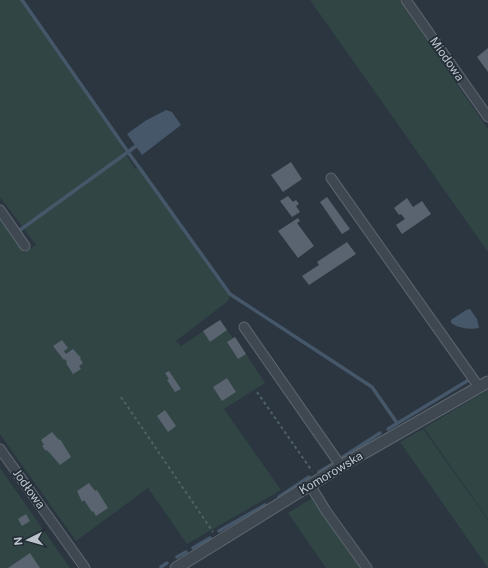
<svg xmlns="http://www.w3.org/2000/svg" width="488" height="568" viewBox="0 0 488 568" font-family="'Public Sans',sans-serif">
	<style>
		.green { fill: #304544 }
		.water { fill: #455769 }
		.lines { fill: none; stroke-linecap: round; stroke-linejoin: round }
		.stream { stroke: #455769; stroke-width: 3.5 }
		.building { fill: #5a6470 }
		.minor-casing { stroke: #5d666e; stroke-width: 11 }
		.tertiary-casing { stroke: #5d666e; stroke-width: 13 }
		.path { stroke: #4f6263; stroke-width: 2; stroke-dasharray: 3 3; stroke-linecap: butt }
		.minor { stroke: #3f4851; stroke-width: 9 }
		.tertiary { stroke: #3f4851; stroke-width: 11 }
		.labels { text-anchor: middle; stroke-width: 3.5; stroke-linejoin: round; paint-order: stroke }
		.street-label { font-size: 12px; fill: #bcc3cb; stroke: #232d36 }
	</style>
	<rect width="100%" height="100%" fill="#2b3641"/>
	<path class="green" d="M0,0H23L118,134L120,144L135,169L141,166L231,294L228,301L176,341L181,346L220,320L233,338L235,337L265,383L224,409L281,490L187,544L148,488L76,541L0,434V219L24,253L36,245L0,197Z
		M310,0H399L488,129V252Z
		M488,390V519L424,428Z
		M423,429L488,520V568L400,442Z
		M0,468L70,568H0Z
		M312,498L361,568H326L288,513Z"/>
	<path class="water" d="M166,110L172,112L181,125L142,155L127,134L145,121Z
		M470,309L477,319L479,328C471,330 458,328 451,323V320L466,310Z"/>
	<g class="lines">
		<path class="stream" d="M136,146L128,152L230,294L372,387L397,423
			M20,230L128,152L22,0
			M388,429L467,381
			M343,457L380,433
			M319,472L336,462
			M279,497L309,477
			M219,531L265,505
			M193,548L210,538
			M177,557L186,552
			M161,567L167,563"/>
	</g>
	<path class="building" d="M488,48V72L477,57Z
		M291,162L302,179L283,192L271,175Z
		M288,196L293,202L296,200L299,204L296,206L300,212L292,217L280,201Z
		M327,197L350,229L342,234L320,202Z
		M407,198L413,207L422,201L431,214L402,234L396,225L405,219L401,214L399,215L394,208Z
		M298,218L300,221L297,223L314,246L298,258L278,231Z
		M347,242L356,254L309,285L302,276L319,265L317,262Z
		M220,320L227,330L210,342L203,331Z
		M235,337L246,354L238,359L227,342Z
		M62,340L68,348L64,351L66,354L73,349L81,358L80,359L83,363L79,366L81,369L73,374L66,363L67,362L65,359L64,360L53,346Z
		M169,371L181,389L175,392L167,380L169,379L165,373Z
		M227,378L236,392L222,401L213,387Z
		M165,410L176,426L168,432L157,416Z
		M52,432L59,440L60,439L71,457L60,465L47,450L46,451L42,446L44,445L41,440Z
		M89,483L95,491L97,490L108,508L96,516L93,511L92,512L84,500L82,502L77,491Z
		M26,514L30,521L22,526L18,519Z
		M30,553L40,568H8Z"/>
	<g class="lines">
		<g class="minor-casing">
			<path id="minor" d="M406,0L488,117
				M331,178L479,387
				M0,210L25,246
				M244,327L341,466
				M0,449L85,568
				M310,485L326,511L367,568"/>
		</g>
		<g class="tertiary-casing">
			<path id="tertiary" d="M176,568L341,466L488,382"/>
		</g>
		<path class="path" d="M257,392L312,471
			M121,397L213,532"/>
		<use href="#minor" class="minor"/>
		<use href="#tertiary" class="tertiary"/>
	</g>
	<g class="labels">
		<g class="street-label">
			<text transform="translate(447 59) rotate(55)" y="4">Miodowa</text>
			<text transform="translate(331 473) rotate(-31)" y="4">Komorowska</text>
			<text transform="translate(29 489) rotate(54)" y="4">Jodłowa</text>
		</g>
	</g>
	<g transform="translate(28 540) rotate(264)" stroke="#232d36" stroke-width="3" paint-order="stroke">
	<path d="M0-3L7 15L0 10L-7 15Z" fill="#bcc3cb"/>
	<text y="-6" font-size="11" font-weight="bold" text-anchor="middle" fill="#bcc3cb">N</text>
	</g>
</svg>
